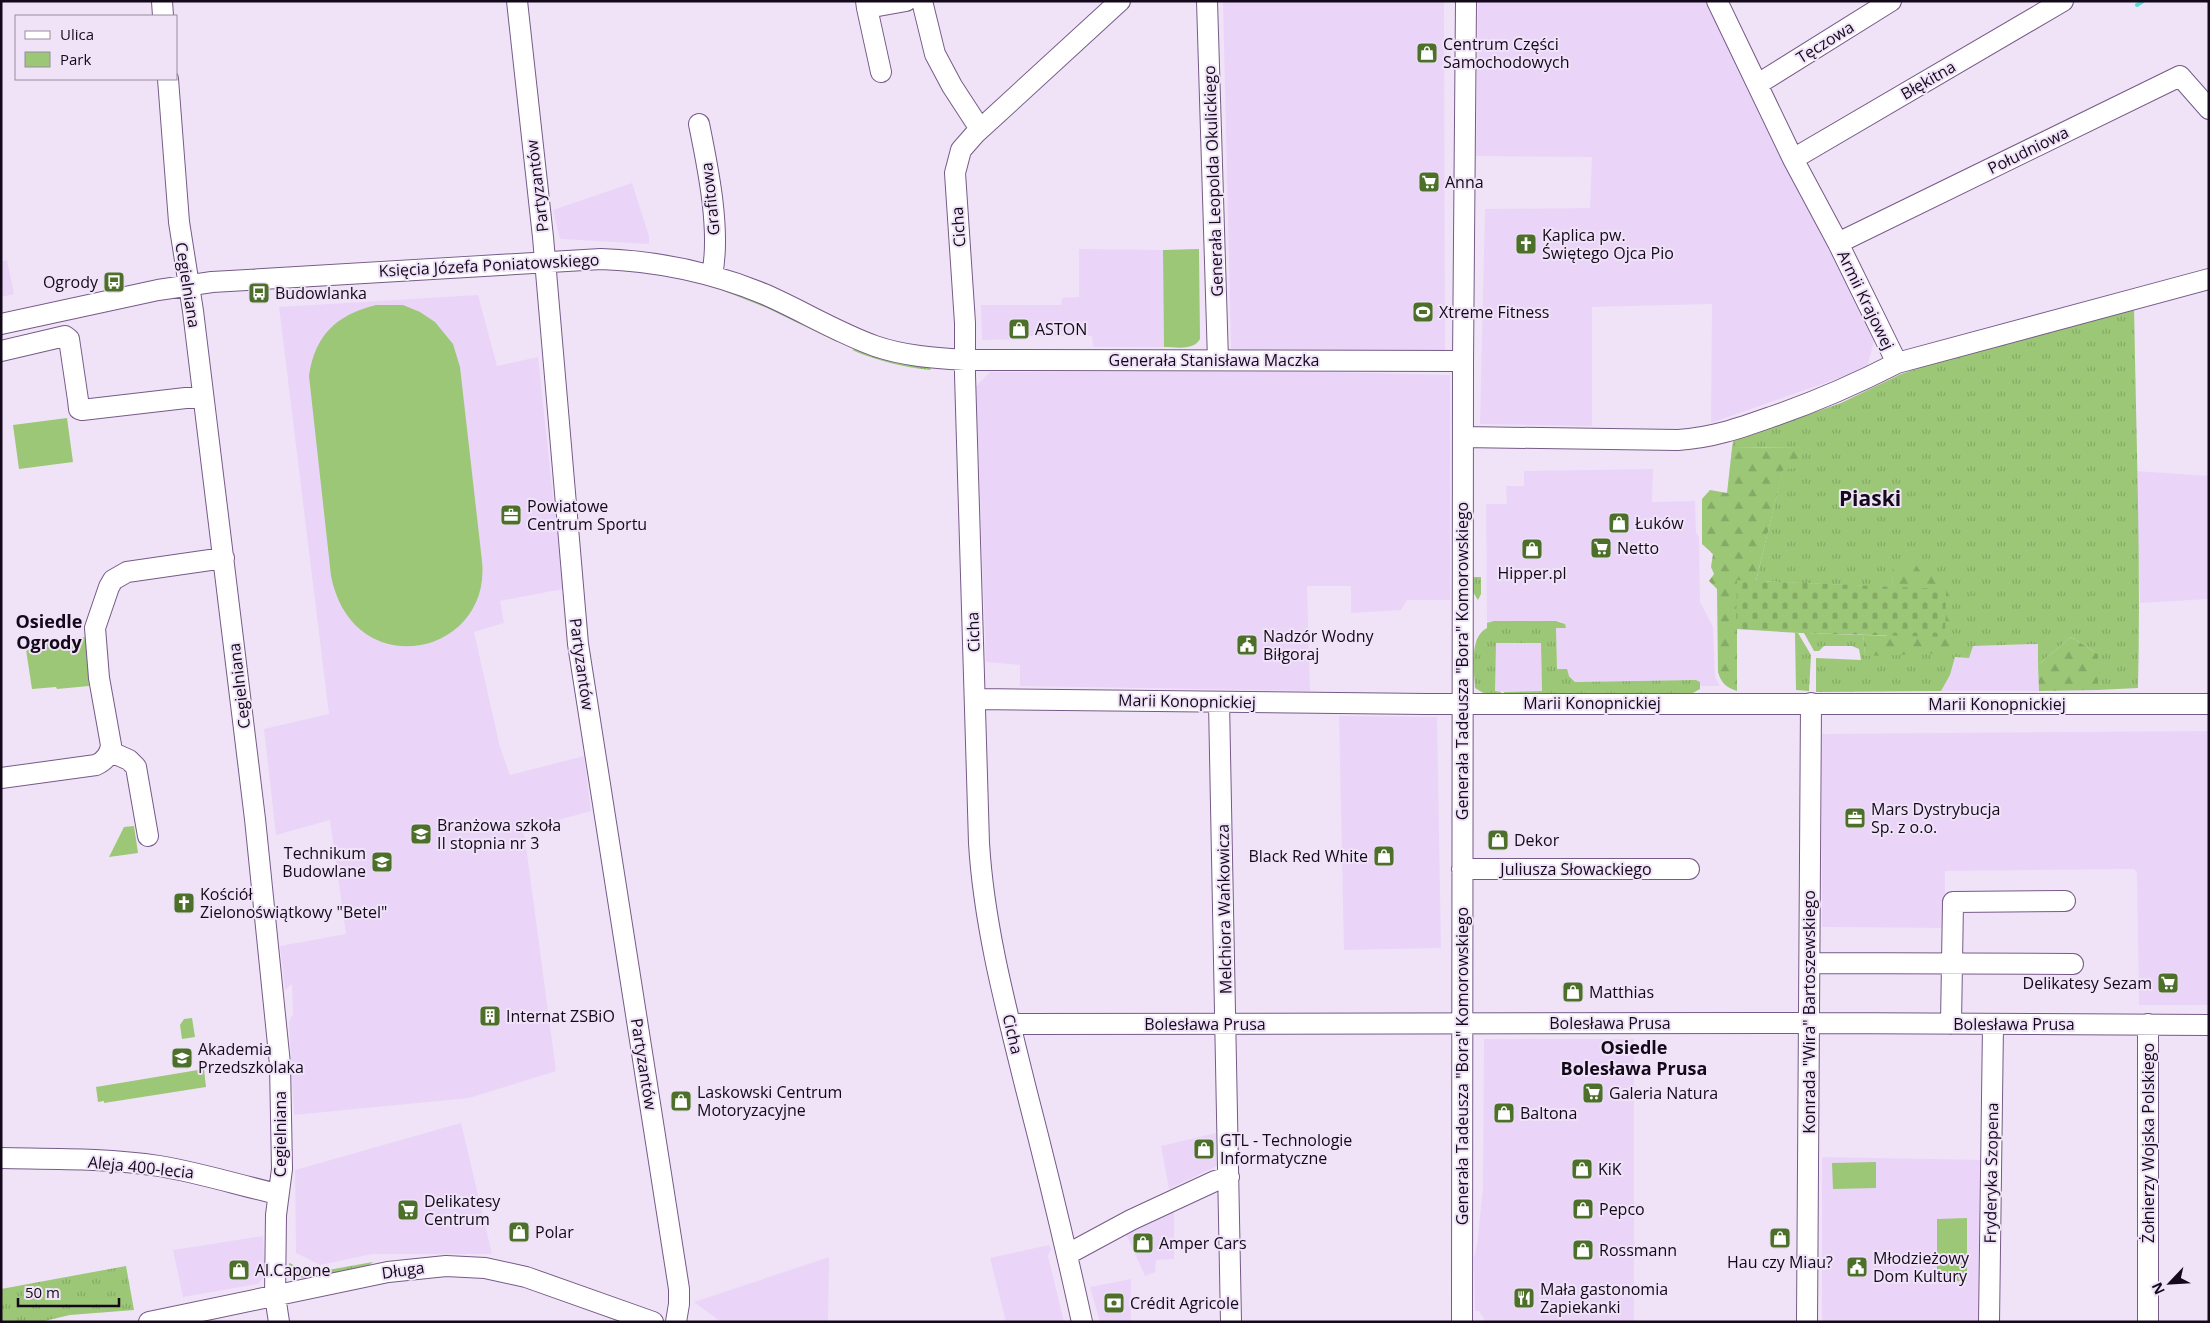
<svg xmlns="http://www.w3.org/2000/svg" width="2210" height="1323" viewBox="0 0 2210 1323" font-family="'Open Sans',sans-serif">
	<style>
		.built { fill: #ead5f8 }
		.grass { fill: url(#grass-tufts) }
		.forest { fill: url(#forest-firs) }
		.cemetery { fill: url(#cemetery-stones) }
		.park { fill: #9bc776 }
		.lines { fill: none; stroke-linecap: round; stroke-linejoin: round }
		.stream { stroke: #55ddd8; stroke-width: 4 }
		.minor-casing { stroke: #765a87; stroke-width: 22 }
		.minor { stroke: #fff; stroke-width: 20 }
		.labels { text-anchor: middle; stroke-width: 4; stroke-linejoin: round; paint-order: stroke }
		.street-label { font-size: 16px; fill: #14091b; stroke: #f0e3f8 }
		.poi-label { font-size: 16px; fill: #14091b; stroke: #f0e3f8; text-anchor: start }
		.neighbourhood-label { font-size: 18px; font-weight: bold; fill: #14091b; stroke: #f0e3f8 }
		.district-label { font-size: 21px; font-weight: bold; fill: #14091b; stroke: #f0e3f8 }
	</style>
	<defs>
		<pattern id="grass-tufts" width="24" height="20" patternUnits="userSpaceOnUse" patternTransform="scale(1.25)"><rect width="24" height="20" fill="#9bc776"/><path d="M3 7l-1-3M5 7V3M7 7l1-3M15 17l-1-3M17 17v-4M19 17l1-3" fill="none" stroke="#85aa66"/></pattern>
		<pattern id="forest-firs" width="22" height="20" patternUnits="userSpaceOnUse" patternTransform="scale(1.25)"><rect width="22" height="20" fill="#9bc776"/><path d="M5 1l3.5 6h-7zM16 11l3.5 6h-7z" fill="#85aa66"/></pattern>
		<pattern id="cemetery-stones" width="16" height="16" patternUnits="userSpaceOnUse" patternTransform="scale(1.25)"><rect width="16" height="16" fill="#9bc776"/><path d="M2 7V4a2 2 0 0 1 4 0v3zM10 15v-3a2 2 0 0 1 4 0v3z" fill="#85aa66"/></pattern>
	</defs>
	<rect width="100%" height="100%" fill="#f0e3f8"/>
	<path class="built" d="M1223,1H1444L1445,351L1231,349Z
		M1478,1H1705L1874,341L1867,368L1711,423L1712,304L1592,307V426L1480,424L1485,209L1590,208L1592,157L1476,156Z
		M632,183L649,236V244L560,239L553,210Z
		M1079,249L1163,250L1164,347H1093L1092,336H1024V339L982,340L981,305H1061L1062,298L1079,297Z
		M7,260L14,294L1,297V262Z
		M478,295L497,366L538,357L563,589L500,601L504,623L474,632L500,747L510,775L584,756L591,811L522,830L525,838L556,1071L469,1098L294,1115L289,1022L293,1014L292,984L285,990L280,946L346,934L330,820L276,835L264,729L329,714L279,307Z
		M990,372H1325L1450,375V600H1407L1401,610L1351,613V586H1307L1310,691L1020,686V665L986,662L976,386Z
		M1653,469L1652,502L1695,501L1696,533L1699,537L1700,602L1713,627L1715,677L1720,686H1701L1700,682L1696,680L1575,682L1567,672L1557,669L1556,628L1566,627L1563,622L1556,621L1487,623L1486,504H1507L1506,486H1524V471Z
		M2136,471L2209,476V599L2140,603Z
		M1495,643H1541L1542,691L1495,692Z
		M2038,644L2039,691H1941L1950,675L1955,657L1973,646Z
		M1339,716L1437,717L1441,948L1344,950Z
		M2209,731V1005H2139L2137,873L2134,869L1945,871V928L1822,927V734Z
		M1484,1039H1634V1322H1486L1479,1311H1475L1474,1258L1477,1245L1483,1187Z
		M461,1123L492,1254H372L320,1265L296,1253L295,1170Z
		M1216,1133L1217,1166L1169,1189L1161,1146Z
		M1822,1157L1985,1160L1979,1322H1824L1822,1319Z
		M1174,1211V1259L1156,1260L1155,1272L1145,1276L1126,1234Z
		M263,1236L265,1276L258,1284L183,1297L173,1250Z
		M1049,1245L1051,1249L1048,1256L1064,1322H1006L990,1258Z
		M829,1257L828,1322H721L694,1302Z
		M1131,1279V1322H1100L1090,1287Z"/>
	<path class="grass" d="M725,288L750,297L835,338L837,342L767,308L724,291Z
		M2134,305C2136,432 2141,560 2138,688L2098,690V654L2071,637L2038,665V644L1973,646L1969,658L1955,657L1950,675L1941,691L1816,692V658L1861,660L1859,649L1852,646H1824L1819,651H1814L1804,633L1863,635L1865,655L1952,576H1923L1894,564L1892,587L1756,581L1783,469L1802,447L1732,448L1733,441L1841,403L1901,374L1922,367L1921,363Z
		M856,349L932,366L930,370C903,367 877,361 852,350Z
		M1471,577H1481V594L1478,600L1471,589Z
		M1494,621H1556L1565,624L1566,628H1556L1557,669H1567L1569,676L1575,682L1696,680L1700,682V689L1691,694H1504V692L1542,691L1541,643H1496L1495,691L1501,692V694H1485L1475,688C1474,670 1469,637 1487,628V623Z
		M1795,633H1798L1811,655L1809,691L1796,690Z
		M373,1262L369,1265L325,1275L328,1270Z
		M289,1263L311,1272L313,1277C301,1279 288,1277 289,1263Z
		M126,1266L134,1310L70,1315L40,1322H1V1289Z"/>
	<path class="forest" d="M1802,447V467L1783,470L1756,581H1737V691C1726,687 1721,683 1718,672L1717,589L1709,581L1714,574L1711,567L1713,554L1702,544V499L1710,490L1727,493L1732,448Z
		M1893,564L1916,565L1923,576H1952V653L1865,656L1863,635L1945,637L1946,590L1892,587Z
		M2071,637L2098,654V690L2039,691L2038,665Z"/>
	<path class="cemetery" d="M1737,580L1946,589L1945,637L1800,633L1736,629Z"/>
	<path class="park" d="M1199,249L1200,339C1193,351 1176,347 1164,347L1163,250Z
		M376,305H403L420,312L435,322L453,344L460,367L482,561C492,656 353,686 331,576L309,376C315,335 336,315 376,305Z
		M67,418L73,462L19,469L13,425Z
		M86,637L89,686L57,689L56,687L32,689L25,643Z
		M134,826L138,853L109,857L124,827Z
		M192,1018L195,1037L182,1039L180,1025L184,1019Z
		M204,1069L206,1087L104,1103V1101L98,1102L96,1087Z
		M1876,1162V1188L1833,1189L1832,1163Z
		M1967,1218V1281H1937V1219Z"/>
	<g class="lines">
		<path class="stream" d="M2137,5L2143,1"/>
		<g class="minor-casing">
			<path id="minor" d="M162,1L163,16
				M517,1L543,237L578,644L679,1289V1304L676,1322
				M866,1L867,8L906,1
				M922,1L935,54L952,86L980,129
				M1207,1L1218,360
				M1717,1L1793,159L1838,243L1897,363L2209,279
				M867,8L881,72
				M168,79L179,222L193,311L255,819L280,1064L282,1169L276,1215L275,1296L279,1322
				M1758,84L1891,1
				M699,124C708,168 721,231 712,275
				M1793,159L2063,1
				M1838,243L2180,76L2209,109
				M1,324L158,290L212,282L601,259C658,261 711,272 764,294C801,310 836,332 875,346C904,356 934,358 965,360L1463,361
				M1,351L65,336L69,339L78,400L79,409L82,410L203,396
				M1463,437L1678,440C1712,438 1740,428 1771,417C1815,402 1856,384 1897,363
				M975,699L1427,704H2209
				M1219,702L1231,1322
				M111,752L129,760L136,767L148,836
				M1,778L96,765C105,761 110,754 111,745L99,678L95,628L109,587L113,580L127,572L224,558
				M1462,869H1689
				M1810,963L2073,964
				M1010,1024L1816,1023L2209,1025
				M1951,1024L1953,902L2065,901
				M1,1158C53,1159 107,1158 159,1166C201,1173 238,1185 278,1194
				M1068,1254L1131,1220L1215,1181L1229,1177
				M149,1322L388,1272L446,1266L485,1268L526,1277L653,1322
				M1082,1322C1065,1244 1046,1166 1026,1089C1006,1008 984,926 979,843L965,375V323L955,173L961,150L975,134L1120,1
				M1462,1322L1463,361L1466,1
				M1807,1322L1811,703
				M1989,1322L1993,1025
				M2148,1322V1024"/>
		</g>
		<use href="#minor" class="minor"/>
	</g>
	<defs>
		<g id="shop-square" transform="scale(1.125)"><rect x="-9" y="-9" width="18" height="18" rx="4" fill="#4c7029" stroke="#f0e3f8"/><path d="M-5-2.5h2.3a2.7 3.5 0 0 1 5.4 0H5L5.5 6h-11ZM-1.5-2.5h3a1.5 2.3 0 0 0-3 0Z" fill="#fff"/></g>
		<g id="supermarket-square" transform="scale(1.125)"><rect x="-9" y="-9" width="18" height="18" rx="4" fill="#4c7029" stroke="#f0e3f8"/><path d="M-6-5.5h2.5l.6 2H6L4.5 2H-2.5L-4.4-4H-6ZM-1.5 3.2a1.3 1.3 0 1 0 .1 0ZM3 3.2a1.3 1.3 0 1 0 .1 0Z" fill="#fff"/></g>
		<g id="church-square" transform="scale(1.125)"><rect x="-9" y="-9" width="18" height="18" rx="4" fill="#4c7029" stroke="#f0e3f8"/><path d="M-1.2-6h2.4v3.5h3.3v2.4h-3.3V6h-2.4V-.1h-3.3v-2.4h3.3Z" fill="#fff"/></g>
		<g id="bus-square" transform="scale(1.125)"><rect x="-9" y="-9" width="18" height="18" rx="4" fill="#4c7029" stroke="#f0e3f8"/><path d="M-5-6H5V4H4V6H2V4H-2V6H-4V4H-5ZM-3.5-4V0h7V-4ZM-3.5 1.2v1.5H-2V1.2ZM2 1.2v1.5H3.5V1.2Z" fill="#fff"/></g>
		<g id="stadium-square" transform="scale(1.125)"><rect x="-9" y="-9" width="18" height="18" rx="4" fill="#4c7029" stroke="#f0e3f8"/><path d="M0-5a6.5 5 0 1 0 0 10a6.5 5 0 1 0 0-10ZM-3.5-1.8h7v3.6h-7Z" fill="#fff"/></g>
		<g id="office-square" transform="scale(1.125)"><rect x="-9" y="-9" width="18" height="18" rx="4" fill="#4c7029" stroke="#f0e3f8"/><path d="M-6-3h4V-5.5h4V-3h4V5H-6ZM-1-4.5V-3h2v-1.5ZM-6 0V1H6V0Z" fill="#fff"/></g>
		<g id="civic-square" transform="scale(1.125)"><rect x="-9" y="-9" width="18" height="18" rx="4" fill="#4c7029" stroke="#f0e3f8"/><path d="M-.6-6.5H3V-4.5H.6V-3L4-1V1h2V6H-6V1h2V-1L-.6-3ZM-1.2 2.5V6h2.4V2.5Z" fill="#fff"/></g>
		<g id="school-square" transform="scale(1.125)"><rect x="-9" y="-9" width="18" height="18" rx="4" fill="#4c7029" stroke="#f0e3f8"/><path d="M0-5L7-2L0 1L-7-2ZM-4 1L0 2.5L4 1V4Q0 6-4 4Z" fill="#fff"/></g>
		<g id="building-square" transform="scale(1.125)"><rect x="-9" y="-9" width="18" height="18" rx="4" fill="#4c7029" stroke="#f0e3f8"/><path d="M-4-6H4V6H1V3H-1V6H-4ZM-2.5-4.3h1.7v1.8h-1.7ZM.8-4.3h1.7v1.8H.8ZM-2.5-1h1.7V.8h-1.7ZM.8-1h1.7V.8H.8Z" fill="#fff"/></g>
		<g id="restaurant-square" transform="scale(1.125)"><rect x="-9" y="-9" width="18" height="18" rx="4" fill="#4c7029" stroke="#f0e3f8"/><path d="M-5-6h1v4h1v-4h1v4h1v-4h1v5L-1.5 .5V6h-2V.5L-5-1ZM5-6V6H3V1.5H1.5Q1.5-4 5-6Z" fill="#fff"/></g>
		<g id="bank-square" transform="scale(1.125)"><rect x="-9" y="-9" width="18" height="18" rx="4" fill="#4c7029" stroke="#f0e3f8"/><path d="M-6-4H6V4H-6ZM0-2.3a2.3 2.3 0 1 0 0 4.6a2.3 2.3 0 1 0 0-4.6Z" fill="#fff"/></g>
	</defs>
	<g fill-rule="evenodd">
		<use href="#shop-square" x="1427" y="53"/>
		<use href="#supermarket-square" x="1429" y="182"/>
		<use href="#church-square" x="1526" y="244"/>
		<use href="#bus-square" x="114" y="282"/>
		<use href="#bus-square" x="259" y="293"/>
		<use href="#stadium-square" x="1423" y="312"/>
		<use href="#shop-square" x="1019" y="329"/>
		<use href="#office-square" x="511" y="515"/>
		<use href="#shop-square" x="1619" y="523"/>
		<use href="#supermarket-square" x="1601" y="548"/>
		<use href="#shop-square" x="1532" y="549"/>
		<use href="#civic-square" x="1247" y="645"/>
		<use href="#office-square" x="1855" y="818"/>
		<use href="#school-square" x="421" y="834"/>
		<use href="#shop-square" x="1498" y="840"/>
		<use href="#shop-square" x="1384" y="856"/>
		<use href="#school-square" x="382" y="862"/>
		<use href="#church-square" x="184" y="903"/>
		<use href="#supermarket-square" x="2168" y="983"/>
		<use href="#shop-square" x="1573" y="992"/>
		<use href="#building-square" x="490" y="1016"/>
		<use href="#school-square" x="182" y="1058"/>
		<use href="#supermarket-square" x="1593" y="1093"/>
		<use href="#shop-square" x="681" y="1101"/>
		<use href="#shop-square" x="1504" y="1113"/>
		<use href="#shop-square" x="1204" y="1149"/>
		<use href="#shop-square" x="1582" y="1169"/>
		<use href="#shop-square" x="1583" y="1209"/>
		<use href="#supermarket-square" x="408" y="1210"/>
		<use href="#shop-square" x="519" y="1232"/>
		<use href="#shop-square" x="1780" y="1238"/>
		<use href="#shop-square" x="1143" y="1243"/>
		<use href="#shop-square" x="1583" y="1250"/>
		<use href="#civic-square" x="1857" y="1267"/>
		<use href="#shop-square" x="239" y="1270"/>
		<use href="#restaurant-square" x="1524" y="1298"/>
		<use href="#bank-square" x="1114" y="1303"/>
	</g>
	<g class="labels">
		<g class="street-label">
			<text transform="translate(1825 42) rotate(-32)" y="6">Tęczowa</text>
			<text transform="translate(1928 80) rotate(-30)" y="6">Błękitna</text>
			<text transform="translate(2028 150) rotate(-26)" y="6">Południowa</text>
			<text transform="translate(1213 181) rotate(-92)" y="6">Generała Leopolda Okulickiego</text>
			<text transform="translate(537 186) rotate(-97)" y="6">Partyzantów</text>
			<text transform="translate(710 199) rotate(-96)" y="6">Grafitowa</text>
			<text transform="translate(958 227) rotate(-94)" y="6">Cicha</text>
			<text transform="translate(489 265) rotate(-3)" y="6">Księcia Józefa Poniatowskiego</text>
			<text transform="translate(188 285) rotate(81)" y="6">Cegielniana</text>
			<text transform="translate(1866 300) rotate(64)" y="6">Armii Krajowej</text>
			<text x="1214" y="366">Generała Stanisława Maczka</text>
			<text transform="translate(973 632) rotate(-92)" y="6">Cicha</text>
			<text transform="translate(1462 661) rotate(-90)" y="6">Generała Tadeusza "Bora" Komorowskiego</text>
			<text transform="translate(582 664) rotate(82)" y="6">Partyzantów</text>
			<text transform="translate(239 686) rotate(-97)" y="6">Cegielniana</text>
			<text transform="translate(1187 701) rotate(1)" y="6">Marii Konopnickiej</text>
			<text x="1592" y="709">Marii Konopnickiej</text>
			<text x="1997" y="710">Marii Konopnickiej</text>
			<text x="1576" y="875">Juliusza Słowackiego</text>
			<text transform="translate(1224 909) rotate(-91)" y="6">Melchiora Wańkowicza</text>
			<text transform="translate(1809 1012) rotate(-90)" y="6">Konrada "Wira" Bartoszewskiego</text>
			<text x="1610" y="1029">Bolesława Prusa</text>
			<text x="1205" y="1030">Bolesława Prusa</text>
			<text x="2014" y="1030">Bolesława Prusa</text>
			<text transform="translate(1013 1034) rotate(77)" y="6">Cicha</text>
			<text transform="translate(644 1064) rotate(81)" y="6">Partyzantów</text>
			<text transform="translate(1462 1066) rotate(-90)" y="6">Generała Tadeusza "Bora" Komorowskiego</text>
			<text transform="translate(280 1134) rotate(-90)" y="6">Cegielniana</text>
			<text transform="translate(2148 1143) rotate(-90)" y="6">Żołnierzy Wojska Polskiego</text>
			<text transform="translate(141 1167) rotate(6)" y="6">Aleja 400-lecia</text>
			<text transform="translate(1991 1173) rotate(-89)" y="6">Fryderyka Szopena</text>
			<text transform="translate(403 1270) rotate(-8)" y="6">Długa</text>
		</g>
		<g class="poi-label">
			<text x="1443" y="50">Centrum Części<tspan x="1443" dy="18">Samochodowych</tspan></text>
			<text x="1445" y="188">Anna</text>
			<text x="1542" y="241">Kaplica pw.<tspan x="1542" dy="18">Świętego Ojca Pio</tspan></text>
			<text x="98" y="288" text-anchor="end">Ogrody</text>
			<text x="275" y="299">Budowlanka</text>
			<text x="1439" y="318">Xtreme Fitness</text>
			<text x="1035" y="335">ASTON</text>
			<text x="527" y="512">Powiatowe<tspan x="527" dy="18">Centrum Sportu</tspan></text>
			<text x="1635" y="529">Łuków</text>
			<text x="1617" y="554">Netto</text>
			<text x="1532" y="579" text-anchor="middle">Hipper.pl</text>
			<text x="1263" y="642">Nadzór Wodny<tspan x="1263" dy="18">Biłgoraj</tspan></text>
			<text x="1871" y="815">Mars Dystrybucja<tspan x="1871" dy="18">Sp. z o.o.</tspan></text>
			<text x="437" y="831">Branżowa szkoła<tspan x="437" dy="18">II stopnia nr 3</tspan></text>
			<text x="1514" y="846">Dekor</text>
			<text x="366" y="859" text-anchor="end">Technikum<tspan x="366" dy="18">Budowlane</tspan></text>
			<text x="1368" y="862" text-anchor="end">Black Red White</text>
			<text x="200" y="900">Kościół<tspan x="200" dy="18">Zielonoświątkowy "Betel"</tspan></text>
			<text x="2152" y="989" text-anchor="end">Delikatesy Sezam</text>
			<text x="1589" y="998">Matthias</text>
			<text x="506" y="1022">Internat ZSBiO</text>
			<text x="198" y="1055">Akademia<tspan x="198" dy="18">Przedszkolaka</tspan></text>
			<text x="697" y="1098">Laskowski Centrum<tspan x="697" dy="18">Motoryzacyjne</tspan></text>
			<text x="1609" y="1099">Galeria Natura</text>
			<text x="1520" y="1119">Baltona</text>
			<text x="1220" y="1146">GTL - Technologie<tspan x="1220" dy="18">Informatyczne</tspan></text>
			<text x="1598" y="1175">KiK</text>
			<text x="424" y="1207">Delikatesy<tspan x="424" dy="18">Centrum</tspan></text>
			<text x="1599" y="1215">Pepco</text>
			<text x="535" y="1238">Polar</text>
			<text x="1159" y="1249">Amper Cars</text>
			<text x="1599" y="1256">Rossmann</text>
			<text x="1873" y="1264">Młodzieżowy<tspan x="1873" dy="18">Dom Kultury</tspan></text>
			<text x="1780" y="1268" text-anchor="middle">Hau czy Miau?</text>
			<text x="255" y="1276">Al.Capone</text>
			<text x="1540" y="1295">Mała gastonomia<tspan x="1540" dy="18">Zapiekanki</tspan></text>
			<text x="1130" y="1309">Crédit Agricole</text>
		</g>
		<g class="neighbourhood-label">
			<text x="49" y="628">Osiedle<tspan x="49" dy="21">Ogrody</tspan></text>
			<text x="1634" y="1054">Osiedle<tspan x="1634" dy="21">Bolesława Prusa</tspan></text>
		</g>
		<g class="district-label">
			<text x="1870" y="506">Piaski</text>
		</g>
	</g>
	<rect width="2210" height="1323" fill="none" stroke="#14091b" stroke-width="5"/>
	<rect x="15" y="15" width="162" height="65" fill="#f0e3f8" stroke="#988ca0"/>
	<rect x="25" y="31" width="25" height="8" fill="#ffffff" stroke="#988ca0"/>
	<text x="60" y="40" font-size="15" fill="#14091b">Ulica</text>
	<rect x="25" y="52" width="25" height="15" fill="#9bc776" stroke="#988ca0"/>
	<text x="60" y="65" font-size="15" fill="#14091b">Park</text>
	<g transform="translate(2170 1283) rotate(245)" stroke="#f0e3f8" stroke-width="4" paint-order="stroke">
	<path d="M0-4L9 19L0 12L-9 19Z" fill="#14091b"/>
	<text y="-8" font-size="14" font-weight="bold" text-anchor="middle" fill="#14091b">N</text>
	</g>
	<path d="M18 1298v8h101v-8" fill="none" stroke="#14091b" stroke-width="2.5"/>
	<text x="25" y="1298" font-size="15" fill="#14091b" stroke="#f0e3f8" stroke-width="4" paint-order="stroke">50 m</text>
</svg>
